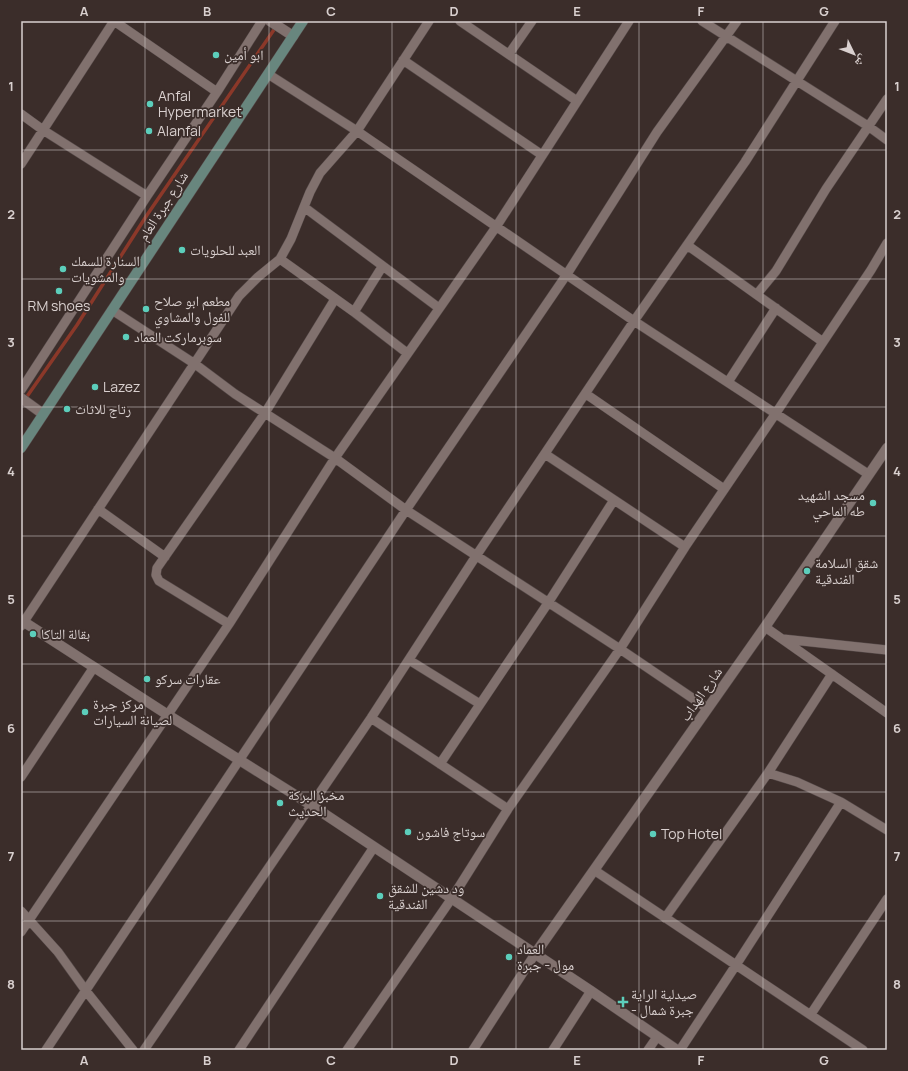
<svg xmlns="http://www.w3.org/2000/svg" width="908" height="1071" viewBox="0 0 908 1071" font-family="Manrope,'Noto Naskh Arabic',sans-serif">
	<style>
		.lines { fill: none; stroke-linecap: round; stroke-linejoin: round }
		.stream { stroke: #8b3829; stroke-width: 3.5 }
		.minor-casing { stroke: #554948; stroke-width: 10 }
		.tertiary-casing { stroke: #554948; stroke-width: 11 }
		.secondary-casing { stroke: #554948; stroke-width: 11 }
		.minor { stroke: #81716e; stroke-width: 9 }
		.tertiary { stroke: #81716e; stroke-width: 10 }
		.secondary { stroke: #68867e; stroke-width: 10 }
		.grid { fill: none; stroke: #d9d0cf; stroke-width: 1; stroke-opacity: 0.55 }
		.poi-dot { fill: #5ccebb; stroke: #3b2d2a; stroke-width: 1.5 }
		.labels { text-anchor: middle; stroke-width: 3.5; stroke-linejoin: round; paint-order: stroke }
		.poi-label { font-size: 14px; fill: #d9d0cf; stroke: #3b2d2a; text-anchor: start }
		.street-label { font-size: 14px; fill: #d9d0cf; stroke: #3b2d2a }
		.neatline { fill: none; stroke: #d9d0cf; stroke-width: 1.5 }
		.grid-label { font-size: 13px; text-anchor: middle; font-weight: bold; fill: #d9d0cf }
	</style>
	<rect width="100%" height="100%" fill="#3b2d2a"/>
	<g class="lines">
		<path class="stream" d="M21,405L77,325L147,215L280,21"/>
		<g class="minor-casing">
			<path id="minor" d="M114,21L217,92
				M460,21L577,101
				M702,21L868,126L887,140
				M509,54L532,21
				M403,60L542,155
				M268,74L357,131L634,321L868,474
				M21,114L43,130L147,196
				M21,164L114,21
				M304,207L439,308
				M687,245L823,342
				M280,259L354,312L407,353
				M757,294L776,271L826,189L887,99
				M112,310L195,364L235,394L335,458L406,510L620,649L707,708
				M354,312L382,267
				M728,382L776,308
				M21,390L147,196L217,92L262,21
				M586,394L724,489
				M545,454L685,547
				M98,509L165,557
				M229,624L159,581L156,575L157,568L265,413L335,299
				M21,626L239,296L258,277L280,259L291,239L310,192L320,173L357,131L429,21
				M765,627L887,713
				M783,639L887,650
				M409,660L480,704
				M371,718L508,809
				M440,764L548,603L614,500
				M768,773L797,782L841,802L887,830
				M21,777L94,667
				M594,870L863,1050
				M21,911L58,952L86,991L133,1050
				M665,918L768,773L832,674
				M21,932L229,624L335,458L496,227L629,21
				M811,1014L887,899
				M46,1050L406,510L567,274L657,132L737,21
				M144,1050L371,718L476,556L634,321L745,162L835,21
				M239,1050L374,847
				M347,1050L452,898L508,809L620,649L685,547L776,413L823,342L871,270L887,243
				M473,1050L535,954
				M553,1050L591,991
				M648,1050L657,1037
				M680,1050L736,965L841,802"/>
		</g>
		<g class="tertiary-casing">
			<path id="tertiary" d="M270,21L293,36
				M21,398L43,414
				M21,620L168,715L311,805L591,991L677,1050
				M535,954L765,627L887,448"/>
		</g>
		<g class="secondary-casing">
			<path id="secondary" d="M21,448L303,21"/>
		</g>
		<use href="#minor" class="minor"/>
		<use href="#tertiary" class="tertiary"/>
		<use href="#secondary" class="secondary"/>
	</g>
	<path class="grid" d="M145,21V1050M269,21V1050M392,21V1050M516,21V1050M639,21V1050M763,21V1050M21,150H887M21,279H887M21,407H887M21,536H887M21,664H887M21,792H887M21,921H887"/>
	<g class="poi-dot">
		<circle cx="216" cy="55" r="4"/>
		<circle cx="150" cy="104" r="4"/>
		<circle cx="149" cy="131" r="4"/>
		<circle cx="182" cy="250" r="4"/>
		<circle cx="63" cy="269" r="4"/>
		<circle cx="59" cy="291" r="4"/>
		<circle cx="146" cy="309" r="4"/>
		<circle cx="126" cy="337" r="4"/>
		<circle cx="95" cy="387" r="4"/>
		<circle cx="67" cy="409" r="4"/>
		<circle cx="873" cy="503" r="4"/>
		<circle cx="807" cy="571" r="4"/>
		<circle cx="33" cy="634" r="4"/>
		<circle cx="147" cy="679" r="4"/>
		<circle cx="85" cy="712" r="4"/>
		<circle cx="280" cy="803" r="4"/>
		<circle cx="408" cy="832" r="4"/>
		<circle cx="653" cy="834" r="4"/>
		<circle cx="380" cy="896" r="4"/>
		<circle cx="509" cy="957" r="4"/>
		<path d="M621 996h4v4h4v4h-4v4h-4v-4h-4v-4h4z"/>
	</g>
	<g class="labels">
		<g class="poi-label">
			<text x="224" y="60">ابو أمين</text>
			<text x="158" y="101">Anfal<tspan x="158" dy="16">Hypermarket</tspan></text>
			<text x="157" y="136">Alanfal</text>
			<text x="190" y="255">العبد للحلويات</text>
			<text x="71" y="266">السنارة للسمك<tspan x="71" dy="16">والمشويات</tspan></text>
			<text x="154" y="306">مطعم ابو صلاح<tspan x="154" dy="16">للفول والمشاوي</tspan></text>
			<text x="59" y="311" text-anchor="middle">RM shoes</text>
			<text x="134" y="342">سوبرماركت العماد</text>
			<text x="103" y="392">Lazez</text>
			<text x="75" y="414">رتاج للاثاث</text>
			<text x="865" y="500" text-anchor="end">مسجد الشهيد<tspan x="865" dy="16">طه الماحي</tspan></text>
			<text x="815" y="568">شقق السلامة<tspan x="815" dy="16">الفندقية</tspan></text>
			<text x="41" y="639">بقالة التاكا</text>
			<text x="155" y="684">عقارات سركو</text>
			<text x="93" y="709">مركز جبرة<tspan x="93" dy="16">لصيانة السيارات</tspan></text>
			<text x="288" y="800">مخبز البركة<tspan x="288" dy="16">الحديث</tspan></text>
			<text x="416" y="837">سوتاج فاشون</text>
			<text x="661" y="839">Top Hotel</text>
			<text x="388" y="893">ود دشين للشقق<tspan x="388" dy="16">الفندقية</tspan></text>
			<text x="517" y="954">العماد<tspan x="517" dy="16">مول - جبرة</tspan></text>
			<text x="631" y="999">صيدلية الراية<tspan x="631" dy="16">- جبرة شمال</tspan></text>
		</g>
		<g class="street-label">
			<text transform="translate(163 206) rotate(-57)" y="5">شارع جبرة العام</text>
			<text transform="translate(701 694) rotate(-55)" y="5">شارع الهداب</text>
		</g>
	</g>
	<rect width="908" height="1071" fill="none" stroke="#3b2d2a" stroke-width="44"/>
	<g transform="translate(854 54) rotate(133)" stroke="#3b2d2a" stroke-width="3" paint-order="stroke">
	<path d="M0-3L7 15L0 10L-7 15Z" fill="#d9d0cf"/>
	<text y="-6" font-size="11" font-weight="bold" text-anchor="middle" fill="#d9d0cf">ش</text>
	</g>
	<rect x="22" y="22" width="864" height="1027" class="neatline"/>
	<g class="grid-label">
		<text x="84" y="16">A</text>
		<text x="207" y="16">B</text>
		<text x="331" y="16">C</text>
		<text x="454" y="16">D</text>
		<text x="577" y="16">E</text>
		<text x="701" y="16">F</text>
		<text x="824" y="16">G</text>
		<text x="11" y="91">1</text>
		<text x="897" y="91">1</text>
		<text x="11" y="219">2</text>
		<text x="897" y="219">2</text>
		<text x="11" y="347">3</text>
		<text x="897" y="347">3</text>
		<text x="11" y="476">4</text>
		<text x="897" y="476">4</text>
		<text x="11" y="604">5</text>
		<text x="897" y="604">5</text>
		<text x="11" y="733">6</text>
		<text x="897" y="733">6</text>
		<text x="11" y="861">7</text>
		<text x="897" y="861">7</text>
		<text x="11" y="989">8</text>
		<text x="897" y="989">8</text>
		<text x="84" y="1065">A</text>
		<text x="207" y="1065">B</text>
		<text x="331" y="1065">C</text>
		<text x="454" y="1065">D</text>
		<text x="577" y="1065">E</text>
		<text x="701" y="1065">F</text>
		<text x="824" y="1065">G</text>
	</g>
</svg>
